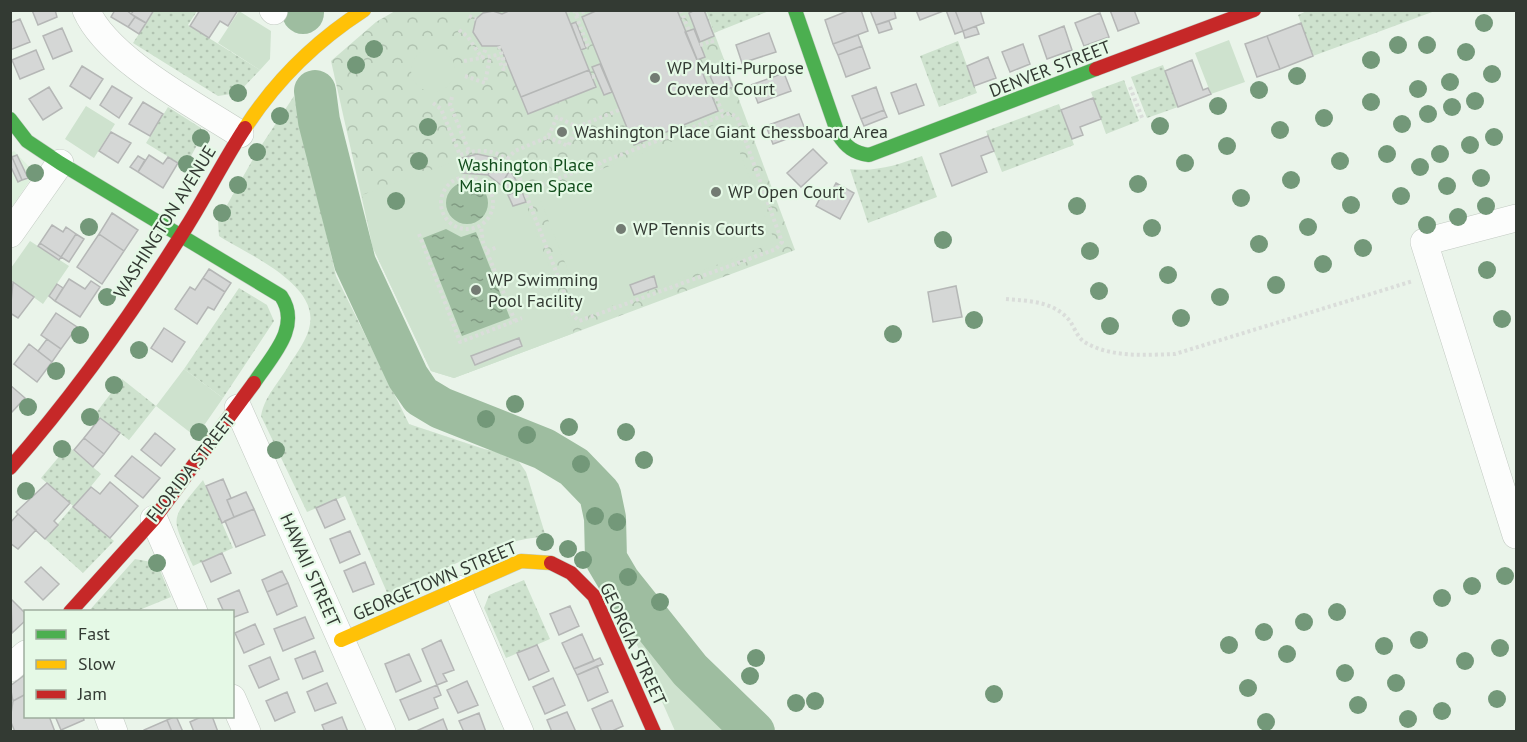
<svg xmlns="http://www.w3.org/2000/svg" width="1527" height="742" viewBox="0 0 1527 742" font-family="'PT Sans',sans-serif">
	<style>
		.built { fill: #def1de }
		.grass { fill: url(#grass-dots) }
		.park { fill: url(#park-crowns) }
		.garden { fill: #cee2ce }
		.water { fill: url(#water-ripples) }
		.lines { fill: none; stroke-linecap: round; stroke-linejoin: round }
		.river { stroke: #9ebda0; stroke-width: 42 }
		.building { fill: #d5d7d6; stroke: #b5b7b6; stroke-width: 1.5 }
		.street-casing { stroke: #c2cac2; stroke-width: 28 }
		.fast-casing { stroke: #c2cac2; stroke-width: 15 }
		.slow-casing { stroke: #c2cac2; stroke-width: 15 }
		.jam-casing { stroke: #c2cac2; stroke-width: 15 }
		.path { stroke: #daddda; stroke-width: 4; stroke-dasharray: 3 3; stroke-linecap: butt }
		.street { stroke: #fcfdfc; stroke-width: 27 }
		.fast { stroke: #4caf50; stroke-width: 14 }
		.slow { stroke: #ffc107; stroke-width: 14 }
		.jam { stroke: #c62828; stroke-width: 14 }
		.tree { fill: #739879 }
		.poi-dot { fill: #737b73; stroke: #e5f9e6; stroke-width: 2 }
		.labels { text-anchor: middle; stroke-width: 4.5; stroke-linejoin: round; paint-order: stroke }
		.poi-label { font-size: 18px; fill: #333a33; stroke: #e5f9e6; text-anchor: start }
		.street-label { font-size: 18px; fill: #333a33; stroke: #e5f9e6 }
		.park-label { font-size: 18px; fill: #124d1c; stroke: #e5f9e6 }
	</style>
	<defs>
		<pattern id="grass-dots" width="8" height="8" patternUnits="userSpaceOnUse" patternTransform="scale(1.5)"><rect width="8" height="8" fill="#cee2ce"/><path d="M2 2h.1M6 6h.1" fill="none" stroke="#b1c3b1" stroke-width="1.8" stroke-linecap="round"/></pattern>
		<pattern id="park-crowns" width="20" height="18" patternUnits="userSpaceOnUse" patternTransform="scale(1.5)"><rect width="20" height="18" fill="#cee2ce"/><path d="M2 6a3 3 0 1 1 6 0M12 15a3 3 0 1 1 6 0" fill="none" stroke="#b1c3b1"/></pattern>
		<pattern id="water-ripples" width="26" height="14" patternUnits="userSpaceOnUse" patternTransform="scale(1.5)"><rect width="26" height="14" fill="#9ebda0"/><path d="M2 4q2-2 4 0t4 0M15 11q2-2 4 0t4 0" fill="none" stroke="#819b83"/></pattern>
	</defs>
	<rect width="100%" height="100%" fill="#eaf4ea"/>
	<path class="built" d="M14,151L35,173L11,208V153Z"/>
	<path class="grass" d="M706,10H769V11L714,33Z
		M1309,10L1435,11L1313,56L1298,15Z
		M154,11H197L188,25L260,70L238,93L218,96L133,43Z
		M958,41L977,93L939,107L920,56Z
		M1163,65L1178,107L1147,118L1131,77Z
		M1124,80L1139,121L1106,134L1091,92Z
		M294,96L336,276L409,424L484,449L515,456L526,472L546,537C494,538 436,575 389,597L345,496L307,512L261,416C265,395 279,383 289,365C297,353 308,338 310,324C317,283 247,254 219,236L218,221L257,152Z
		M1059,104L1074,145L1002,172L986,131Z
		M168,107L201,128V138L185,167L146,143Z
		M922,156L937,197L868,223L850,169C877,172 897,165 922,156Z
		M239,288L267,305L274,321L223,398L184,369Z
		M122,379L156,406L129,440L95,414Z
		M68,446L101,474L74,507L114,541L83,573L45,539L73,506L41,478Z
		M203,480L233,548L193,566C171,514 168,523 203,480Z
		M135,559L157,563L171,597L137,611L88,612Z
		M524,580L550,639L506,658L484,608L489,595Z"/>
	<path class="park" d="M395,11H706L795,250L454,378L431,371L373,248L331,61L376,22Z"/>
	<path class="garden" d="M239,11L271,31L270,59L260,70L218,43Z
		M1229,40L1245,82L1211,94L1195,53Z
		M411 70a22 22 0 1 1 44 0a22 22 0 1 1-44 0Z
		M86,106L115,124L94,158L65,139Z
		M557,117L577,127L568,146L548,137Z
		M727,120L775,242L586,316L538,194Z
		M472,155C492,153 506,163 516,178L574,333L454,378L431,371L373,248L362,195Z
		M30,241L69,266L43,304L11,281V268Z
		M184,369L223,398L196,437L156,406Z
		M607,577L688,695L725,731H675Z"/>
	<path class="water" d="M446 203a21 21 0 1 1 42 0a21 21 0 1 1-42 0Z
		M446,229L461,237L476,232L510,318L462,336L423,238Z"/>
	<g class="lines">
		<path class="river" d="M303,13V10
			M315,91L319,121L355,263L408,377L421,396L441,408L544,449L574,467L600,494L605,518L606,559L619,581L690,670L754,732"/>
	</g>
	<path class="building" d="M32,10H55L57,17L38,25Z
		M115,10H126L135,17L128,27L111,17Z
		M134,10H154L146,23L131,14Z
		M200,10H238L228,26L220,21L209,38L190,26Z
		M511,10H565L589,70L521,97L500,46H482L473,32L476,19L483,13L493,11L502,14Z
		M598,10H677L718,111L634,145L582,17Z
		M695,10H704L714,36L700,42L689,13Z
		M861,10L868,31L833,44L825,20L850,10Z
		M870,10H894L896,18L876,25Z
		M916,10H946L920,20Z
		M946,10H955L963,31L955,34Z
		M955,10H980L984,23L963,31Z
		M1110,10H1134L1139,23L1118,31Z
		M1100,13L1109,37L1084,46L1075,23Z
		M135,17L146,23L139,34L128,27Z
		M20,19L30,42L10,50V23Z
		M889,21L892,29L879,33L876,25Z
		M576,22L586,48L581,50L571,24Z
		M1301,23L1313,56L1280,69L1267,36Z
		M976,26L979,34L965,38L963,31Z
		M1064,26L1072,50L1047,59L1039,36Z
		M62,28L72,51L53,59L43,36Z
		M694,29L705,57L697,60L685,32Z
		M769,33L776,52L742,63L736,45Z
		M858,35L862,46L838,55L833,44Z
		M1267,36L1280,69L1257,77L1245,44Z
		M1023,44L1030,64L1010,72L1002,52Z
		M862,46L870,68L846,77L838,55Z
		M36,50L44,69L20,79L12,60Z
		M988,57L996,78L974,86L967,66Z
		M1192,60L1203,90L1208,88L1211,94L1178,107L1165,71Z
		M600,64L612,92L604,95L592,67Z
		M82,66L103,79L90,99L70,86Z
		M589,70L596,87L528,114L521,97Z
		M726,70L733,87L718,93L710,76Z
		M784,73L791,91L758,103L751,85Z
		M916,84L924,105L899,114L891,93Z
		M112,86L132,98L119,118L100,105Z
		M49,87L62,108L43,120L29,99Z
		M876,87L884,110L861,119L852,96Z
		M1093,98L1101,119L1080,127L1083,135L1072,139L1061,110Z
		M143,102L163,114L150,136L129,124Z
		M884,110L887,117L864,126L861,119Z
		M799,114L806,132L773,144L766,126Z
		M111,132L131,143L118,163L99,151Z
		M988,136L994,151L981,156L987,172L952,186L940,154Z
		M813,149L827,163L801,187L787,173Z
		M477,154L496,158L488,175L462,173L458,159Z
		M17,155L28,178L22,180L12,157Z
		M149,155L163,164L168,157L178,163L163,188L138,172Z
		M138,156L145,160L138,172L130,167Z
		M12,157L22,180L18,182L10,165Z
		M496,158L510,170L501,185L488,175Z
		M510,170L521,189L508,195L501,185Z
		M836,183L854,193L840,219L816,206L823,193L829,196Z
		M521,189L526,202L513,206L508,195Z
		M112,213L138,230L124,251L99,234Z
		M52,225L63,232L66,227L76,234L61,257L40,243Z
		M76,234L84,239L69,262L61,257Z
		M99,234L124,251L102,284L77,267Z
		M40,243L61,257L59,260L38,246Z
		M209,269L231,283L225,292L203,278Z
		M654,276L657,287L634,295L630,285Z
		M203,278L225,292L214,310L208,307L197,324L175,309L190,287L195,290Z
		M69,279L85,289L91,281L100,287L80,317L55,301Z
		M13,282L34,297L18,318L10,313Z
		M57,284L63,288L55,301L49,296Z
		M956,286L962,317L933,322L928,292Z
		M56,313L77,327L61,349L41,335Z
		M164,328L185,342L172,362L151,348Z
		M519,338L522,346L475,365L471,356Z
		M47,339L61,349L52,362L38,351Z
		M29,344L52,362L37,382L14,364Z
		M10,385L25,398L10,414Z
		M100,418L120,433L104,454L84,438Z
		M155,433L175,449L161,466L141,450Z
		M84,438L104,454L93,467L74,450Z
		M132,456L160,478L143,498L115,476Z
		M223,479L231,498L227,500L234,517L222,523L206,486Z
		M110,482L138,506L110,538L73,507L91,487L100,494Z
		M47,483L70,503L54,521L58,525L45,539L16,512Z
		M246,492L254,509L234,517L227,500Z
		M336,499L345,519L325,528L316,508Z
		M254,509L265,535L236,547L225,521Z
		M18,514L36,530L18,549L10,543V523Z
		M350,531L360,554L340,563L330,539Z
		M222,553L231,573L211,582L202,562Z
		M365,562L374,584L353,592L344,571Z
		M41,567L59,584L43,600L25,582Z
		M282,571L288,583L267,592L262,580Z
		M288,583L297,606L277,615L267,592Z
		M239,590L248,612L232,618V612H224L218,599Z
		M11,599L26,614V620L12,633Z
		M570,606L579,626L559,635L550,614Z
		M305,617L314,638L283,651L274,629Z
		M255,624L264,644L244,653L235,633Z
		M582,634L594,661L574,669L562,643Z
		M441,640L454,670L443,674L447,681L437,685L422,649Z
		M537,645L549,671L529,680L517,653Z
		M315,651L323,671L303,679L295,659Z
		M409,654L421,681L396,692L385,664Z
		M270,657L279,679L259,688L249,666Z
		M600,658L603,664L577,675L574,669Z
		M597,666L608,692L588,701L577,675Z
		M26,674V694L13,701L10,686Z
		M553,678L565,705L545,714L533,687Z
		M467,681L478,705L458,713L447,690Z
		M327,683L336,703L315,711L307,692Z
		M437,685L441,695L434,698L438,708L409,720L400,700Z
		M287,692L295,712L275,721L266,701Z
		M26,694V716H49L55,732H15L10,720L13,701Z
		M612,700L623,726L610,732H602L592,709Z
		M567,712L576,732H552L547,720Z
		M479,713L486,732H464L459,721Z
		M55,716H83L84,720L61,730Z
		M176,716L183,732H172L167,720Z
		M203,716H212L218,732H194L190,722Z
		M342,717L348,732H325L322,725Z
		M443,719L448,732H414Z
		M167,720L172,732H144V730Z"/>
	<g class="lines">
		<g class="street-casing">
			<path id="street" d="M86,10C108,60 194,104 240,134
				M273,10L274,11
				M1516,218L1424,242L1516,535
				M10,234L60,163
				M238,408L382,732
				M154,519L194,612
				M458,589L520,732
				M10,668L26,654
				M232,698L247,732
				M108,716L114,732"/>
		</g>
		<g class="fast-casing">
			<path id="fast" d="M795,10L838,134C846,147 854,153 869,155L1096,69
				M10,119L27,141L60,163L281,296C302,327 271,357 254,383"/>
		</g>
		<g class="slow-casing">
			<path id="slow" d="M245,128C276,80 316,41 364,10
				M341,640L521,561L551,563"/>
		</g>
		<g class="jam-casing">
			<path id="jam" d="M1096,69L1254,10
				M10,468C76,393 134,311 187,226C207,194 224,160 245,128
				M551,563L571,573L594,596L654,732
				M70,612L154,519L254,383"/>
		</g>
		<path class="path" d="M574,10L588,47
			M681,10L689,31
			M567,12L570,10
			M576,15L587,10
			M469,16L476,19
			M459,30L468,37L482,58
			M700,45L712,41L713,45
			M482,58L486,48
			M464,61L497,55L503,69L506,68L499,46
			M465,76L485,83L490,57
			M592,77L596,76
			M1130,87L1143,120
			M716,89L713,90L723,114
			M452,97L450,105L469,151
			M433,103L441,109L460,155C481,147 502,150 516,169L573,315L579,321L776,249L782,242L737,117L730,113L526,191
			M577,127L619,110
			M503,163L515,151L548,137L557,117L577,127L568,146L548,137
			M599,163L602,169
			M591,166L594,172
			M441 203a26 26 0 1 1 52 0a26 26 0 1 1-52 0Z
			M489,188L495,179
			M419,234L460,342L515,321L483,242L481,226
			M487,251L498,247
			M1006,299C1029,301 1054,301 1070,321C1074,327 1077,336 1083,341C1109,358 1145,355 1175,354L1413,281
			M515,321L522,318"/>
		<use href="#street" class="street"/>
		<use href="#fast" class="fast"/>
		<use href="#slow" class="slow"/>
		<use href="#jam" class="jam"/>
	</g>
	<g class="tree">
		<circle cx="1484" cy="23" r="9"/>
		<circle cx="1398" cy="45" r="9"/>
		<circle cx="1427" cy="45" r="9"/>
		<circle cx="374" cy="49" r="9"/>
		<circle cx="1466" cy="52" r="9"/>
		<circle cx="1371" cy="60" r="9"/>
		<circle cx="356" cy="65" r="9"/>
		<circle cx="1492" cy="74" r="9"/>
		<circle cx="1297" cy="76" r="9"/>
		<circle cx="1450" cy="82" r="9"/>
		<circle cx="1418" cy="89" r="9"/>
		<circle cx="1259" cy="90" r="9"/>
		<circle cx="238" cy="93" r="9"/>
		<circle cx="1475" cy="101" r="9"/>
		<circle cx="1371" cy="102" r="9"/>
		<circle cx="1218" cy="106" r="9"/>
		<circle cx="1452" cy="107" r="9"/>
		<circle cx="1428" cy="114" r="9"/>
		<circle cx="280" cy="116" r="9"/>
		<circle cx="1324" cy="118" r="9"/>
		<circle cx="1402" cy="124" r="9"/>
		<circle cx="1160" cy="126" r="9"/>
		<circle cx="428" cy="127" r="9"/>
		<circle cx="1280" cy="130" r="9"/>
		<circle cx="1494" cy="137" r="9"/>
		<circle cx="201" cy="138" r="9"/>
		<circle cx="1470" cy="145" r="9"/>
		<circle cx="1227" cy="146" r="9"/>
		<circle cx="257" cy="152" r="9"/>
		<circle cx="1387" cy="154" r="9"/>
		<circle cx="1440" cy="154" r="9"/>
		<circle cx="419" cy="161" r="9"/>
		<circle cx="1340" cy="161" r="9"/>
		<circle cx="1185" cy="163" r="9"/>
		<circle cx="187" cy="164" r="9"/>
		<circle cx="1420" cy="167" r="9"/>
		<circle cx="35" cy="173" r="9"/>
		<circle cx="1481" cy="178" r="9"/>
		<circle cx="1291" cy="180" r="9"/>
		<circle cx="1138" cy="184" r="9"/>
		<circle cx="238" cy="185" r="9"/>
		<circle cx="1447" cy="186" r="9"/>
		<circle cx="1401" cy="196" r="9"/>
		<circle cx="1241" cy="198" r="9"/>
		<circle cx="396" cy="201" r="9"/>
		<circle cx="1351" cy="205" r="9"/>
		<circle cx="1077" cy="206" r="9"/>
		<circle cx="1486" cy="206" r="9"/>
		<circle cx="222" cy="213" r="9"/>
		<circle cx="1458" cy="217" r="9"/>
		<circle cx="1427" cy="225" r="9"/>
		<circle cx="89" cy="227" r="9"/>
		<circle cx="1308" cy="227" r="9"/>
		<circle cx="1152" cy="228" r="9"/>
		<circle cx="943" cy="240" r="9"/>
		<circle cx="1259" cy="244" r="9"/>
		<circle cx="1363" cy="248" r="9"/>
		<circle cx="1090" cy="251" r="9"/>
		<circle cx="1323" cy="264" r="9"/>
		<circle cx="1487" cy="270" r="9"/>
		<circle cx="1168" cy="275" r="9"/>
		<circle cx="1276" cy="285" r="9"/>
		<circle cx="1099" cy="291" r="9"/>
		<circle cx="107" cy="297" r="9"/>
		<circle cx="1220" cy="297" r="9"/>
		<circle cx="1181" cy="318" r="9"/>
		<circle cx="1502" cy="319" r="9"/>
		<circle cx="974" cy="320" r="9"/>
		<circle cx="1110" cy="326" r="9"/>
		<circle cx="893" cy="334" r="9"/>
		<circle cx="80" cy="335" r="9"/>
		<circle cx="139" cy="350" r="9"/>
		<circle cx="56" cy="371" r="9"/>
		<circle cx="114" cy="385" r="9"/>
		<circle cx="515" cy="404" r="9"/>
		<circle cx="28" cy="407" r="9"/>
		<circle cx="90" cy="417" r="9"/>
		<circle cx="486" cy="419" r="9"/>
		<circle cx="569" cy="427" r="9"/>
		<circle cx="199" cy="432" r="9"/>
		<circle cx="626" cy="432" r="9"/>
		<circle cx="527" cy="435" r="9"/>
		<circle cx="62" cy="449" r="9"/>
		<circle cx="276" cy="450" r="9"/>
		<circle cx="644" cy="460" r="9"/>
		<circle cx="581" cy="464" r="9"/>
		<circle cx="26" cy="491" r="9"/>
		<circle cx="595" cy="516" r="9"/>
		<circle cx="617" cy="522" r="9"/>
		<circle cx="545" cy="542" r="9"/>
		<circle cx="568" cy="549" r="9"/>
		<circle cx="583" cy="560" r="9"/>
		<circle cx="157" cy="563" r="9"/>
		<circle cx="1505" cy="576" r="9"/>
		<circle cx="628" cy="577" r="9"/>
		<circle cx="1472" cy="586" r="9"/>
		<circle cx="1442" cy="598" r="9"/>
		<circle cx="660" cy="602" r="9"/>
		<circle cx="1337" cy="612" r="9"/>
		<circle cx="1304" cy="622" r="9"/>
		<circle cx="1264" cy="632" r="9"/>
		<circle cx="1419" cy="640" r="9"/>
		<circle cx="1229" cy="645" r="9"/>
		<circle cx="1384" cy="646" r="9"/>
		<circle cx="1500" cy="648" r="9"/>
		<circle cx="1287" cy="654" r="9"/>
		<circle cx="756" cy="658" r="9"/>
		<circle cx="1465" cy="661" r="9"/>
		<circle cx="1345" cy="673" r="9"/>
		<circle cx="750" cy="676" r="9"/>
		<circle cx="1396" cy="683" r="9"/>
		<circle cx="1248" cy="688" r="9"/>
		<circle cx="994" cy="694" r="9"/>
		<circle cx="1497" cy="699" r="9"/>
		<circle cx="815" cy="701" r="9"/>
		<circle cx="796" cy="703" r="9"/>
		<circle cx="1358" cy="705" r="9"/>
		<circle cx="1442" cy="711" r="9"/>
		<circle cx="1408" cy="719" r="9"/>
		<circle cx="1266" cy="722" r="9"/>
	</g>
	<g class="poi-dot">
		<circle cx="655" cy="78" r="6"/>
		<circle cx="562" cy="132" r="6"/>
		<circle cx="716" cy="192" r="6"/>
		<circle cx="621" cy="229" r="6"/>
		<circle cx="476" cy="290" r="6"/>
	</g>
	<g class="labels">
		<g class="poi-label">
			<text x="667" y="74">WP Multi-Purpose<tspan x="667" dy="21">Covered Court</tspan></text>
			<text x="574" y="138">Washington Place Giant Chessboard Area</text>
			<text x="728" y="198">WP Open Court</text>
			<text x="633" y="235">WP Tennis Courts</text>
			<text x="488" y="286">WP Swimming<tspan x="488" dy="21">Pool Facility</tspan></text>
		</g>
		<g class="street-label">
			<text transform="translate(1050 69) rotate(-21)" y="6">DENVER STREET</text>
			<text transform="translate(165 222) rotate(-58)" y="6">WASHINGTON AVENUE</text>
			<text transform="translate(191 468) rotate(-52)" y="6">FLORIDA STREET</text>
			<text transform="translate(310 570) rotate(66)" y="6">HAWAII STREET</text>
			<text transform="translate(435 581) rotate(-23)" y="6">GEORGETOWN STREET</text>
			<text transform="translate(633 644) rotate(65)" y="6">GEORGIA STREET</text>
		</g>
		<g class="park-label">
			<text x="526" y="171">Washington Place<tspan x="526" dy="21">Main Open Space</tspan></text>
		</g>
	</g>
	<rect width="1527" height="742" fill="none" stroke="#333a33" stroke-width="24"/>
	<rect x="24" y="610" width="210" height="108" fill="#e5f9e6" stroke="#9ead9e" stroke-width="1.5"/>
	<rect x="36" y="630" width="30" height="9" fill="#4caf50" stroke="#9ead9e" stroke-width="1.5"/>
	<text x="78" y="640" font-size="18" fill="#333a33">Fast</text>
	<rect x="36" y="660" width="30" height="9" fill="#ffc107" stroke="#9ead9e" stroke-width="1.5"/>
	<text x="78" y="670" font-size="18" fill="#333a33">Slow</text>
	<rect x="36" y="690" width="30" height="9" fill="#c62828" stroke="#9ead9e" stroke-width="1.5"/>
	<text x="78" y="700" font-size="18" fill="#333a33">Jam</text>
</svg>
